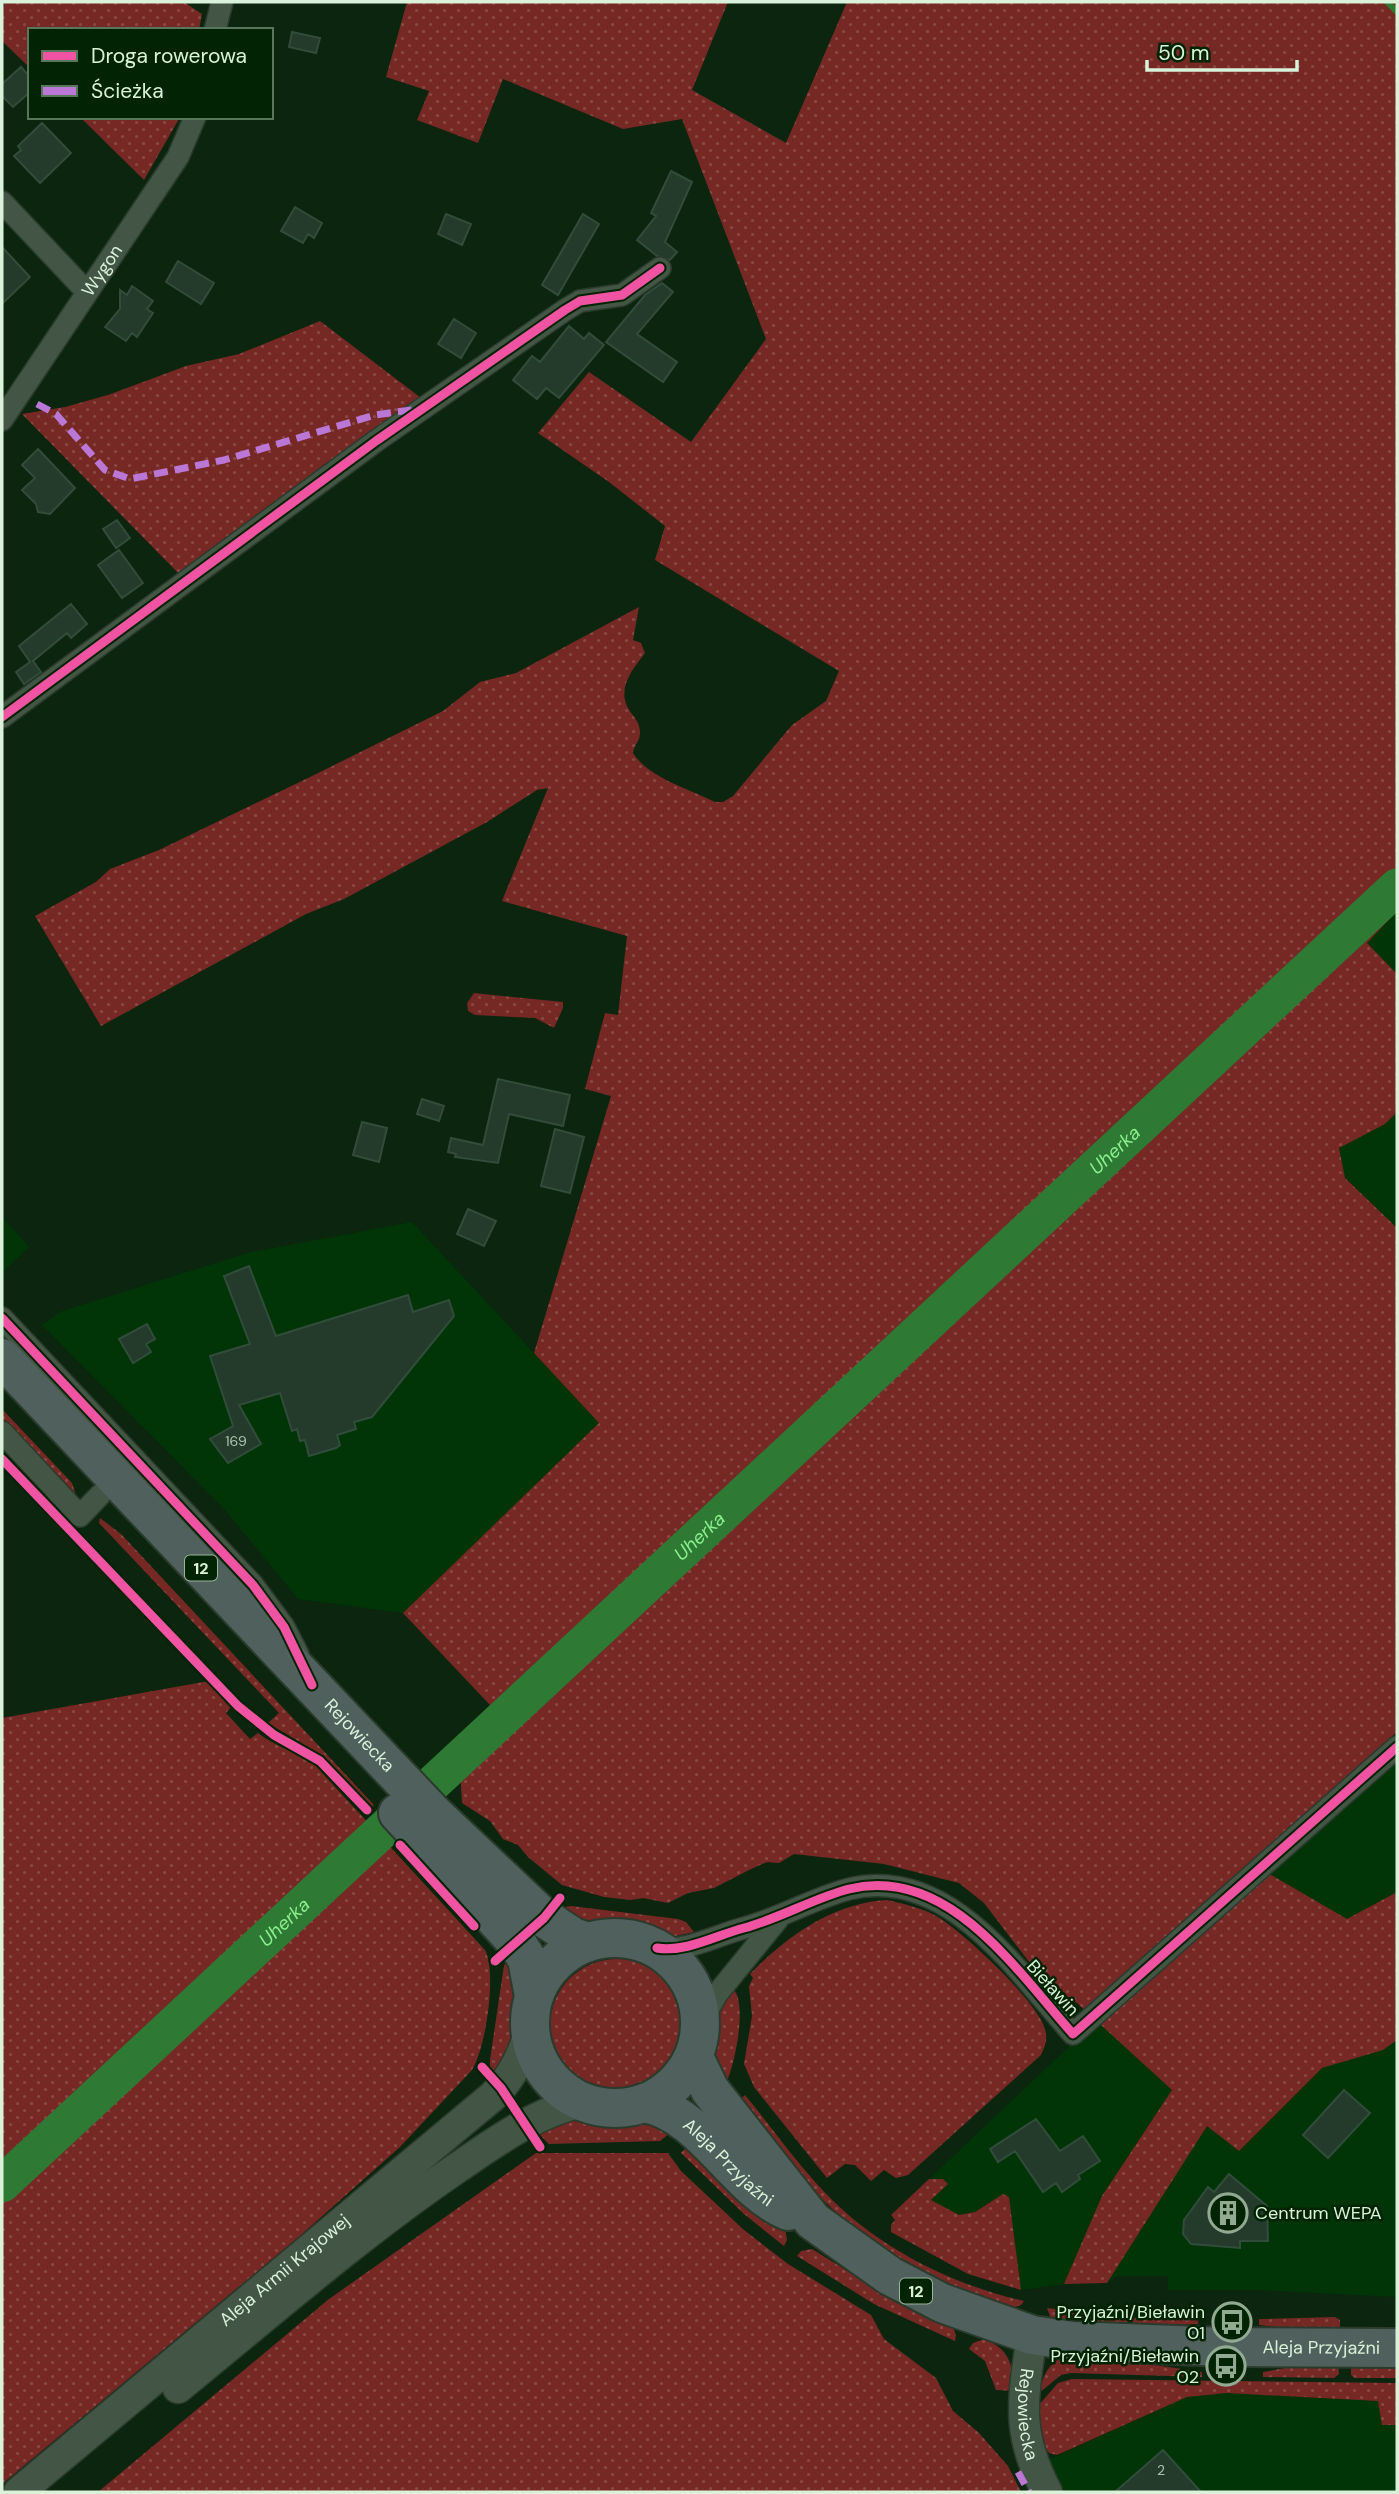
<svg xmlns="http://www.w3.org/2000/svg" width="1399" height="2494" viewBox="0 0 1399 2494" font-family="'DM Sans',sans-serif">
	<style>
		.built { fill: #013507 }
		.grass { fill: url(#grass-dots) }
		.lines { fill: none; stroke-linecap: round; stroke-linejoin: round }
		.stream { stroke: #2e7933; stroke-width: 6 }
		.river { stroke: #2e7933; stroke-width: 37 }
		.building { fill: #243b2b; stroke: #324c3b; stroke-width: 2 }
		.street-casing { stroke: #2a3b2c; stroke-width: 24 }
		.secondary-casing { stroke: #2a3b2c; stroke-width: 33 }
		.highway-casing { stroke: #2a3b2c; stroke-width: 42 }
		.street { stroke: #435544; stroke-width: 21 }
		.secondary { stroke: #435544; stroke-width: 30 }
		.highway { stroke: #50605d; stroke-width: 38 }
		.quiet { stroke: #ba77d6; stroke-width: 7; stroke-dasharray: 14 7; stroke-linecap: butt }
		.cycleway-casing { stroke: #022405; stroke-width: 13 }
		.cycleway { stroke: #f153a3; stroke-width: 9 }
		.labels { text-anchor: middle; stroke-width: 5; stroke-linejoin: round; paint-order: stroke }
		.number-label { font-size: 14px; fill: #acc4ae }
		.shield { fill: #022405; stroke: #99b499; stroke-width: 2 }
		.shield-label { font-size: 16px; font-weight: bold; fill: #daf2d9 }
		.street-label { font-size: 18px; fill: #daf2d9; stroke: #022405 }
		.poi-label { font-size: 18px; fill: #daf2d9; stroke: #022405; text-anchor: end }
		.water-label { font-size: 19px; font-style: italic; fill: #8aef8d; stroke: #022405 }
	</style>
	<defs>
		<pattern id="grass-dots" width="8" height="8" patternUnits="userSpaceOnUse" patternTransform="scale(1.75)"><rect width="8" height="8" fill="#762824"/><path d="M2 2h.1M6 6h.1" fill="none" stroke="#894843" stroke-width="1.8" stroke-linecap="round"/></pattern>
	</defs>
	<rect width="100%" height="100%" fill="#0b250e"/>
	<path class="built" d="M1397,911V974L1367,943Z
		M1397,1112V1228L1345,1178L1339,1147L1385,1124Z
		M2,1217L29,1247L2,1273Z
		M412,1222L599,1423L403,1613L298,1599L225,1510L42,1325L62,1311L251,1252Z
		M1397,1758V1892L1347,1919L1267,1873Z
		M1097,2020L1172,2090L1102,2196L1064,2284L1021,2290L1009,2197L1002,2195L975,2212L959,2215L931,2200L948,2184L943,2179H929Z
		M1397,2040V2297L1256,2290H1168V2276H1117L1107,2283L1207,2125L1239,2151L1322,2068L1383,2050Z
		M1227,2393L1379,2401L1382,2425H1395L1397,2492H1066L1046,2461L1187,2397Z"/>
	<path class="grass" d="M5,2H184L202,14L199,30H30V68L2,41V12Z
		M407,2H728L692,90L786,143L847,2H1397V911L1367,943L1397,974V1112L1385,1124L1339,1148L1345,1178L1397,1228V1732L1301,1818L1268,1873L1347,1919L1397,1892V2040L1383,2050L1322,2068L1239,2151L1207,2126L1107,2283L1064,2284L1102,2196L1172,2090L1077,2003L1046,1984L984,1903L959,1883L884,1864L794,1854L779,1863L767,1862L751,1869L714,1888L688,1893L668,1903L643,1898L631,1900L604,1897L562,1885L528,1857L518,1845L503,1839L490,1821L462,1803L459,1751L490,1705L403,1613L599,1423L534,1353L611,1096L585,1089L605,1013L618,1015L627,936L502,901L548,788L537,790L487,822L344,899L306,914L101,1026L35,916L96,882L110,869L159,850L310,777L443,711L480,682L516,673L639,607L633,640L641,643L645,653C633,669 617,687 628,708C633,717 640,721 640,733C640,741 634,745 633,753C649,778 689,789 715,802H723L733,796L792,725L826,701L839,671L655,560L665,526L609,482L538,433L589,372L691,442L766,339L682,119L623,129L503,79L478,143L417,120L429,91L386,77Z
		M80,117H180L144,180Z
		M320,321L425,401L184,579L22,414L65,407L108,395L186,366L239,354Z
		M474,993L563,1002V1008L554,1028L535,1018L475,1015L468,1011L467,1003Z
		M2,1409L72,1483L77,1498L2,1424Z
		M100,1518L121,1534L374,1805L371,1808L323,1756L268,1723L279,1713L99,1523Z
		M209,1681L232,1706L226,1713L250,1739L258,1733C275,1747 297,1751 315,1765L485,1950C497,1973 486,2047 472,2070L400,2147L301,2235L2,2484V1718Z
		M887,1900C905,1904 922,1908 938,1917C963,1932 1038,2002 1045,2029C1048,2039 1045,2046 1041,2055L908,2175L896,2178L884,2170L871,2181L855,2165L845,2164L827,2178L754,2087L744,2064L752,2016L749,1986L753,1978L750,1974C787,1936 833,1903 887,1900Z
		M571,1906L678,1919L686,1922L694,1932L671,1937L622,1925L595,1929L557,1915L565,1907Z
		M512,1958L522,2000L517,2043L496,2076L490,2066V2060L504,1965Z
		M550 2026a67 67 0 1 1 134 0a67 67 0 1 1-134 0Z
		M734,1990C747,2005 735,2063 727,2081L710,2063C711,2034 716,2013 734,1990Z
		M745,2095C769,2124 791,2155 816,2183C870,2244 946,2283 1024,2301L1021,2305L1011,2308C989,2301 966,2295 945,2285C854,2244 799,2177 735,2104Z
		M585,2116L612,2122L648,2118L675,2129L660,2141L549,2144L538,2133Z
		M690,2143L785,2228L787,2240L784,2246L744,2214L681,2153Z
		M536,2153H668L681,2171L744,2230L788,2264L871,2315L884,2339L936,2378L953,2411L979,2433L1008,2466L1021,2492H98L329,2299Z
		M929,2179H943L948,2184L931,2200L959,2215L975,2212L1003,2194L1009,2197L1021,2290L968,2274L891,2232V2225L895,2220L891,2215Z
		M812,2249L875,2288L952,2325L956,2335L955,2341L874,2304L797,2256L801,2251Z
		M1047,2308L1129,2318L1199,2315L1198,2324C1148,2327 1101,2327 1051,2319Z
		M1335,2317L1340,2320V2335L1259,2325V2319Z
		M984,2339C1010,2349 1013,2365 1014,2391L996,2390L985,2361L969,2349L973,2343Z
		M1074,2353L1202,2372V2377L1071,2373L1061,2375L1039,2393C1044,2371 1051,2359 1074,2353Z
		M1313,2363H1338L1339,2374L1334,2378L1263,2377V2372Z
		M1351,2363H1397V2378H1355L1351,2375Z
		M1072,2379L1397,2383V2425H1382L1378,2401L1227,2393L1187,2397L1057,2455L1049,2453L1039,2439L1038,2406L1058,2383Z"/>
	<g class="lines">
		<path class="stream" d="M1387,2L1397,12"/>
		<path class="river" id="s1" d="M2,2184L1397,887"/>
	</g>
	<path class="building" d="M292,32L320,38L316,53L289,47Z
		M21,67L30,77V92L13,107L2,96V84Z
		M42,123L71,153L40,183L14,156L21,150L18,146Z
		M671,171L692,182L665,242L677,252L670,260L657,256L637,240L656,216L651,213Z
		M295,207L322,223L314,238L308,234L303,243L281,231Z
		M446,214L471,224L462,245L438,234Z
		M583,214L599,224L558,295L542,285Z
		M2,247L30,277L2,304Z
		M178,261L214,283L201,304L166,282Z
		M662,283L673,292L637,334L677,362L663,382L606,342L645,295Z
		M132,286L153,301L147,309L153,313L137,337L132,333L126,341L105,327L120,309V290L127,295Z
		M454,319L476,333L461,358L438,344Z
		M569,326L584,339L589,333L604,345L559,398L546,388L537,399L513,380L532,356L540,362Z
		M38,449L75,488L50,514L38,512L36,504L22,490L35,478L22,465Z
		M117,520L130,538L116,548L103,529Z
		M119,550L143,583L122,598L98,565Z
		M71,604L87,624L71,638L67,633L33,661L41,672L24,684L16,672L30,662L19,646Z
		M498,1079L570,1095L563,1126L509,1114L498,1163L455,1157L456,1154L448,1152L451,1138L483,1145Z
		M422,1099L444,1106L439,1121L417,1114Z
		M362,1122L387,1128L379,1162L353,1155Z
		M555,1129L584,1137L570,1193L541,1186Z
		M468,1209L496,1221L484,1246L457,1234Z
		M249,1266L276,1336L408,1295L413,1312L449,1300L454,1316L372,1417L354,1422L356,1429L337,1435L340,1445L336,1448L309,1456L305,1440L300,1441L297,1429L292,1431L280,1393L239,1405L261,1444L228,1463L210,1439L233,1426L210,1356L250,1344L224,1276Z
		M147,1324L155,1339L146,1344L151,1352L133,1363L119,1339Z
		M1344,2090L1370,2113L1328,2158L1303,2135Z
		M1036,2119L1060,2151L1083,2136L1100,2161L1078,2175L1080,2179L1062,2192L1056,2183L1043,2192L1015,2151L998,2162L990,2149Z
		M1229,2174L1267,2206L1268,2241H1240V2248L1191,2244L1183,2234L1184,2220L1208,2187L1214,2192Z
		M1163,2450L1201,2492H1115Z"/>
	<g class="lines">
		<g class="street-casing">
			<g id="street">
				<path d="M215,30L222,2"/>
				<path d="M2,202L87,292"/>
				<path id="s2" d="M2,420L178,157L195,117"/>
				<path d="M2,717L376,441L565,310L580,301L622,295L660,268"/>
				<path d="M2,1318L253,1585L284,1627L298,1654"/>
				<path d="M2,1432L80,1516L100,1495"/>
				<path d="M657,1948C685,1953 717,1935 744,1928C781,1918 814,1898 849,1889C948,1865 1016,1970 1073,2034L1397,1747"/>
				<path d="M701,2022L717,1994L778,1919"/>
			</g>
		</g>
		<g class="secondary-casing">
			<g id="secondary">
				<path id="s3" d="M1032,2335C1023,2399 1015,2432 1047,2492"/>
				<path d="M178,2388C270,2313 359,2235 457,2168C495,2142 538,2111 583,2102"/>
				<path id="s4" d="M19,2492L493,2096C512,2078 523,2055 530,2030"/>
			</g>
		</g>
		<g class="highway-casing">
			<g id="highway">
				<path id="s5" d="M2,1358L433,1813L544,1918L573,1937L588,1942"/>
				<path d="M398,1813L517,1943L527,1959L534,1996"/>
				<circle cx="615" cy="2023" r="85"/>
				<path id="s6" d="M694,2057L710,2090L813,2221L890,2276L942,2303L1032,2335L1073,2341L1227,2347L1397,2348"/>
				<path id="s7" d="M644,2103C703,2113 735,2189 788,2211"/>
			</g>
		</g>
		<use href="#street" class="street"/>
		<use href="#secondary" class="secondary"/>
		<use href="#highway" class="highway"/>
		<path class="quiet" d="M37,404L56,414L105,470L130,479L224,460L375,415L418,409
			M1018,2472L1029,2492"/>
		<g class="cycleway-casing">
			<path id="cycleway" d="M2,717L376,441L565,310L580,301L622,295L660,268
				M2,1318L253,1585L284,1627L312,1685
				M2,1459L238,1706L274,1735L320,1761L367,1810
				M400,1845L474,1926
				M657,1948C685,1953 717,1935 744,1928C781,1918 814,1898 849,1889C948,1865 1016,1970 1073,2034L1397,1747
				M495,1961L544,1918L560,1898
				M482,2067L501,2088L540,2147"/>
		</g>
		<use href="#cycleway" class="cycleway"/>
	</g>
	<defs>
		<g id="building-ring" transform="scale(2.0125)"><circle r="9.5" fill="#022405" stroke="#92aa92" stroke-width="1.5"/><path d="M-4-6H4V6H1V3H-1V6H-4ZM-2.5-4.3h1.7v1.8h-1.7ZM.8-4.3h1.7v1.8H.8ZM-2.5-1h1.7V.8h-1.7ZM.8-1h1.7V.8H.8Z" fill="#92aa92"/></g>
		<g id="bus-ring" transform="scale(2.0125)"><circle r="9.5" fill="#022405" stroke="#92aa92" stroke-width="1.5"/><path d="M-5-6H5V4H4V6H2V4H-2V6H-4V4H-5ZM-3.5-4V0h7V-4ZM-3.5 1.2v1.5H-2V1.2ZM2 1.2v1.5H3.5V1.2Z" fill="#92aa92"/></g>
	</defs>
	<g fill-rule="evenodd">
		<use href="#building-ring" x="1228" y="2213"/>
		<use href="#bus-ring" x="1232" y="2322"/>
		<use href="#bus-ring" x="1226" y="2366"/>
	</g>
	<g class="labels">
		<g class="number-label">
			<text x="236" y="1446">169</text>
			<text x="1161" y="2475">2</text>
		</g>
		<g class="shield">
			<rect x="185" y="1555.5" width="32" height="25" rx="5"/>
			<rect x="900" y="2278.5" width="32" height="25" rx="5"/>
		</g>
		<g class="shield-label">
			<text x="201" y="1574">12</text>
			<text x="916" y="2297">12</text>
		</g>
		<g class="street-label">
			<text dy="6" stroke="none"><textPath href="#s2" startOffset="180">Wygon</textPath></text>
			<text dy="6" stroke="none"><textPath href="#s5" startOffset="520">Rejowiecka</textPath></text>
			<text transform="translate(1053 1988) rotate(48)" y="6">Bieławin</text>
			<text dy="6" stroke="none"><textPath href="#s7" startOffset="105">Aleja Przyjaźni</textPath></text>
			<text dy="6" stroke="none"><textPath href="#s4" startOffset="346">Aleja Armii Krajowej</textPath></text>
			<text dy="6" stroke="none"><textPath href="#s6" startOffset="742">Aleja Przyjaźni</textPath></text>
			<text dy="6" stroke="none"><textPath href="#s3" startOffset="80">Rejowiecka</textPath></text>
		</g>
		<g class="poi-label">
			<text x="1255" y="2219" text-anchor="start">Centrum WEPA</text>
			<text x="1205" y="2318">Przyjaźni/Bieławin<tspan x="1205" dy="21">01</tspan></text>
			<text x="1199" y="2362">Przyjaźni/Bieławin<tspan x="1199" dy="21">02</tspan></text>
		</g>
		<g class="water-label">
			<text dy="7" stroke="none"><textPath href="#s1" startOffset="1519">Uherka</textPath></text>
			<text dy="7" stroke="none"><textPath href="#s1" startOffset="952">Uherka</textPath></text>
			<text dy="7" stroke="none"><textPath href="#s1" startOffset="385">Uherka</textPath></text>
		</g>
	</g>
	<rect width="1399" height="2494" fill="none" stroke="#daf2d9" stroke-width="7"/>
	<rect x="28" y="28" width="245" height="91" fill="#022405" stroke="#58765a" stroke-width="2"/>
	<rect x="42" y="51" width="35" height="10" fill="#f153a3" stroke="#58765a" stroke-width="2"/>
	<text x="91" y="63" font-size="21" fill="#daf2d9">Droga rowerowa</text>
	<rect x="42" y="86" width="35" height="10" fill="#ba77d6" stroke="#58765a" stroke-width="2"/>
	<text x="91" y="98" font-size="21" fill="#daf2d9">Ścieżka</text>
	<path d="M1147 60v10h150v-10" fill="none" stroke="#daf2d9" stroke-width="3.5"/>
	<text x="1158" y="60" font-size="21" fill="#daf2d9" stroke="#022405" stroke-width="5" paint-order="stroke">50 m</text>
</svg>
